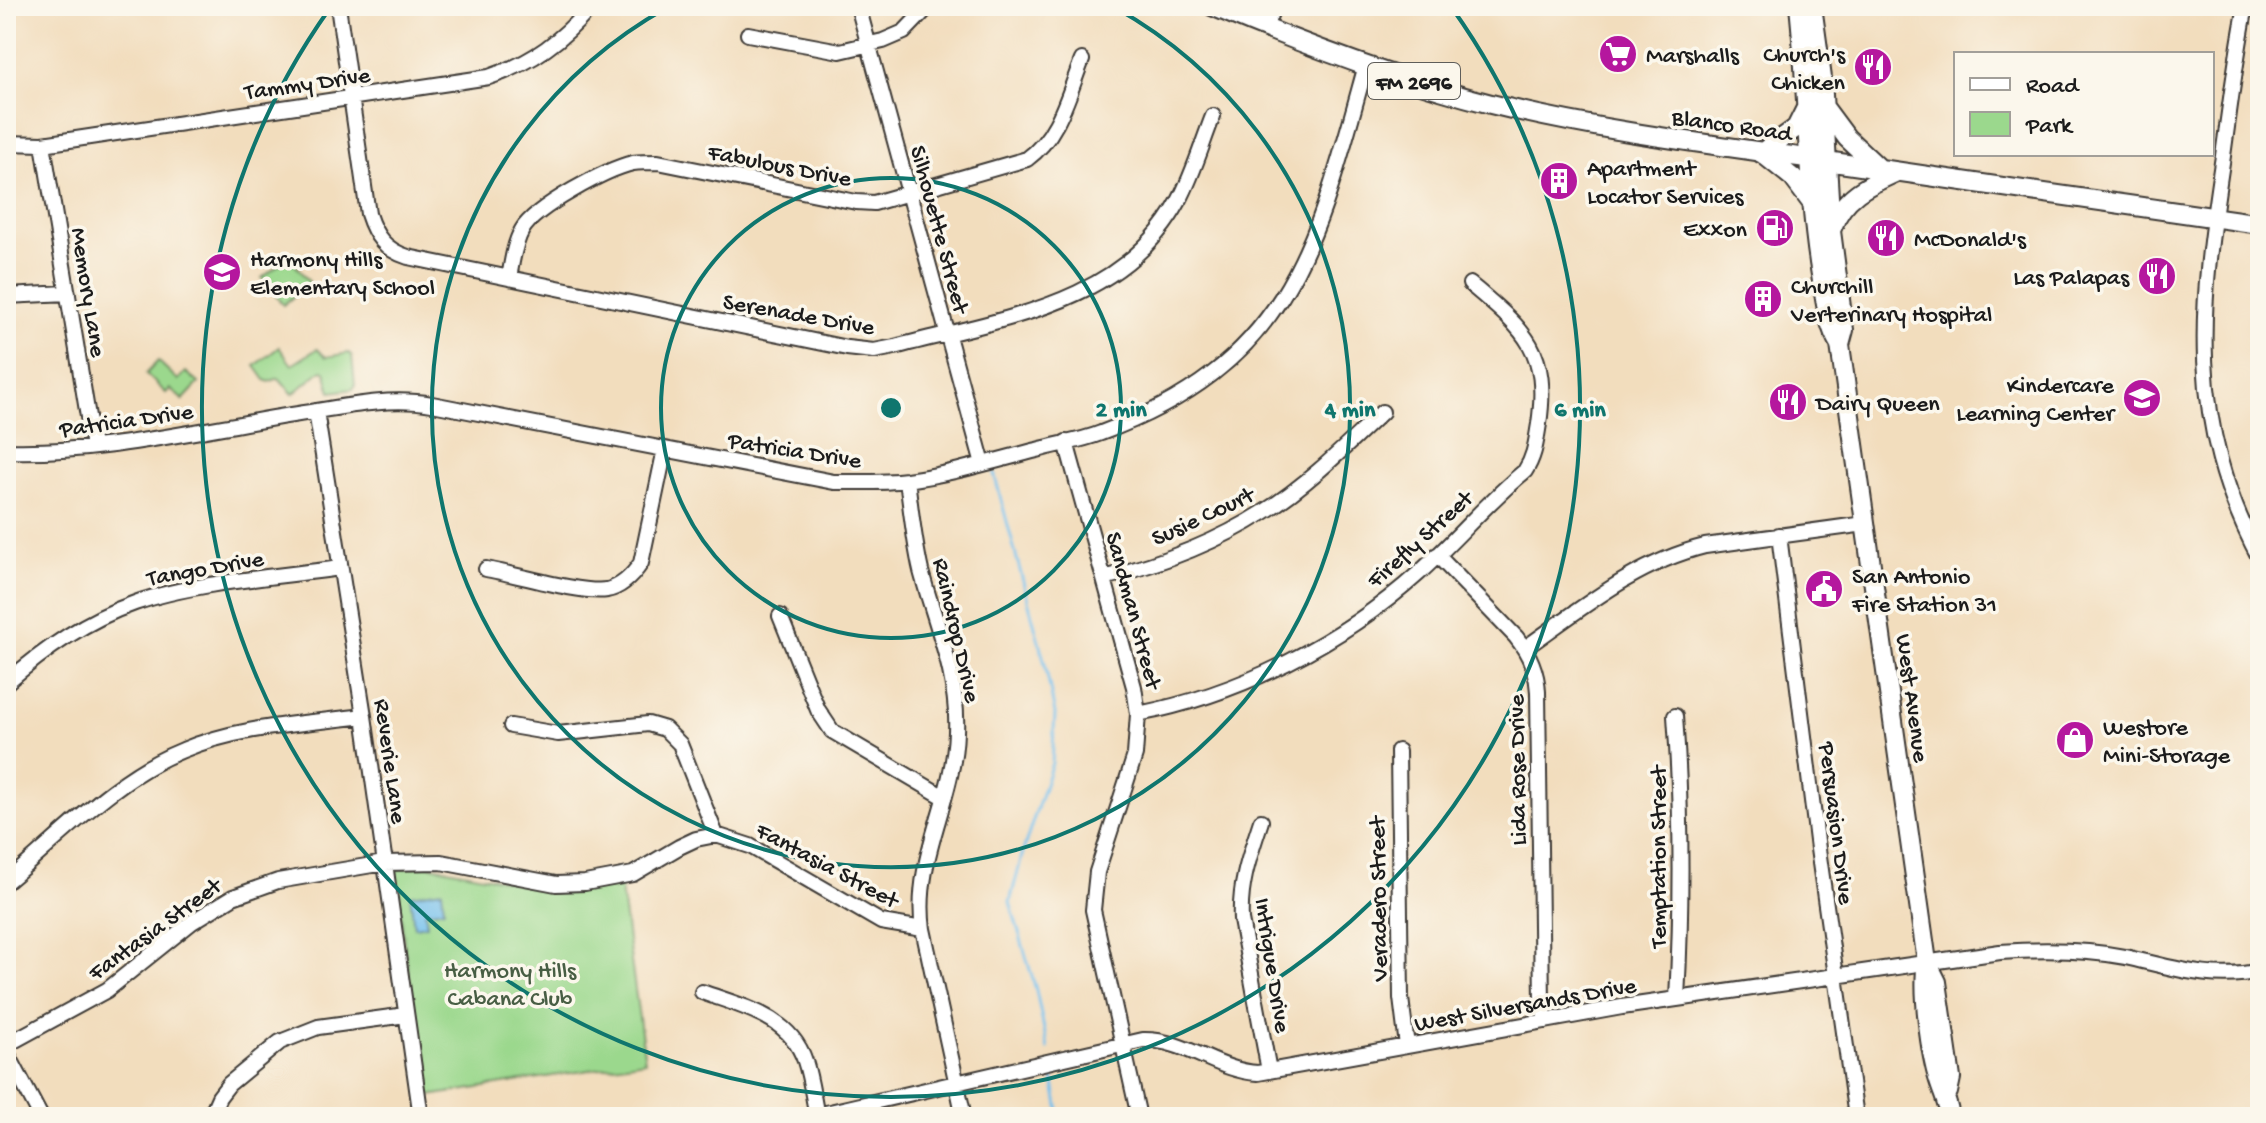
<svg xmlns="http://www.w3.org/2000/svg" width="2266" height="1123" viewBox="0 0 2266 1123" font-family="'Gochi Hand',sans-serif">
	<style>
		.green { fill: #9bd88d; stroke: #5c7a54; stroke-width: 2 }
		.water { fill: #73c0ed; stroke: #486e84; stroke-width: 2 }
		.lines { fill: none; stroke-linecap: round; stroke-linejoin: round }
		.stream { stroke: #73c0ed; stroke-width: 3 }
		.minor-casing { stroke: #3c3934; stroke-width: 18 }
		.major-casing { stroke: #3c3934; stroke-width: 22 }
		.minor { stroke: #fff; stroke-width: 14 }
		.major { stroke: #fff; stroke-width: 18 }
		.ring { fill: none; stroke: #0f766e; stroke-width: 4 }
		.labels { text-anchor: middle; stroke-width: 7; stroke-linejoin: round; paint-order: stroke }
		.shield { fill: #fbf7ec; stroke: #5f5e5a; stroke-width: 2 }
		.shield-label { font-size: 22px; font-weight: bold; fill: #1c1c1c }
		.poi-label { font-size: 24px; fill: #1c1c1c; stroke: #fbf7ec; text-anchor: start }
		.street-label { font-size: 24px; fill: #1c1c1c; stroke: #fbf7ec }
		.park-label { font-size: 24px; fill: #485e44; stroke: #fbf7ec }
		.centre { fill: #0f766e; stroke: #fbf7ec; stroke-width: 4 }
		.ring-label { font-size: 24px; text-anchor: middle; font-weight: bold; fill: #0f766e; stroke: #fbf7ec; stroke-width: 7; stroke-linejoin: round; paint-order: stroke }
	</style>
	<rect width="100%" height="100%" fill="#fbf7ec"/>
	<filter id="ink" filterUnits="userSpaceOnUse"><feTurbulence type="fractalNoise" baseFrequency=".0125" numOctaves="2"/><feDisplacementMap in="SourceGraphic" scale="16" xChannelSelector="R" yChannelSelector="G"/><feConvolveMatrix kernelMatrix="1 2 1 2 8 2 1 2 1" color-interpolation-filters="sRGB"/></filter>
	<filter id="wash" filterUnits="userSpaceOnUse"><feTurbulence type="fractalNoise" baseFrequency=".006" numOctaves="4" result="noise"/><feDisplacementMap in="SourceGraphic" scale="32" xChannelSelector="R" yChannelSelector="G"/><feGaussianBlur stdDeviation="1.8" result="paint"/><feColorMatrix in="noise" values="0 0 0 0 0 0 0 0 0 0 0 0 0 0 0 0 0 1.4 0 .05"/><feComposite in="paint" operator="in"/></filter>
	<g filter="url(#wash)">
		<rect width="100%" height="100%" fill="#f2ddbd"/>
		<path class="green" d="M289,257L310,283L283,305L262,278Z
			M279,347L292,365L317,349L326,357L349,353L352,356L355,386L353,389L331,392L325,371L322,370L293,394L279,378L269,382L265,380L255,366Z
			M158,361L178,380L186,372L199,383L183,400L170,389L166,393L146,374Z
			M426,865L540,887L620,882L645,1061L429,1096L405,952L396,870Z"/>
		<path class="water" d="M442,890L444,909L425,912L427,925L414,927L410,895Z"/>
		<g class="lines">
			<path class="stream" d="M994,473L1045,664L1055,714L1052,763L1024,848L1010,902L1036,990L1048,1049
				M1053,1077L1060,1117"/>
		</g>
	</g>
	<g filter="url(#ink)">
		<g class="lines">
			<g class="minor-casing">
				<path id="minor" d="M338,6L368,214C375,236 385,250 408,257L847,348L874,351L895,347C998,319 1122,306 1179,201C1193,175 1202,144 1213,116
					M858,6L983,464
					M2246,6C2236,56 2230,106 2223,156C2200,305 2186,421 2260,559
					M1265,27L1274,6
					M748,34L840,51L883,41L904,32L929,6
					M6,143L43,144L489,77C533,63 562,40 592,6
					M43,144L93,447
					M509,278C512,262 514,244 522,230C535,207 607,169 633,163C641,162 650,162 658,162L856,202L874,203L1027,159C1059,136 1068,95 1082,60
					M6,296L68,293
					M316,411L364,716L421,1117
					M1066,442L1134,687L1138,714L1135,755L1097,872L1093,910L1139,1117
					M6,451C102,454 198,430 292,415C338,408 386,396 432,404L834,482C858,482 883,483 907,480C951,474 994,461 1037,450C1058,444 1081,441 1101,433C1292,363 1317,242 1366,65
					M907,480C911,510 914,541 921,571C935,623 959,677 956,732C954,800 913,860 923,929L964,1117
					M1779,535L1818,849L1856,1117
					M1437,555L1516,637C1529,653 1537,671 1538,692L1542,1003L1546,1021
					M486,569C515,574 581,594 607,590C622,587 633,575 641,563L665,449
					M1104,578C1159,564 1216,543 1264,512C1307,485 1345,447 1382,412
					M780,616L818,710L832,731L944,797
					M1525,648C1582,608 1636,563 1705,546L1865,524
					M6,683C45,649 86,620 135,603C195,582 276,577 340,568
					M1138,714C1241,694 1341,643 1419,573C1456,540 1487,502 1525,471C1535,456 1536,441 1539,424C1550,348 1523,329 1470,284
					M1675,716C1682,809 1682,905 1677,999
					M511,726L558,734L648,724L665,729L680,744L716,835
					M1398,751L1401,998L1407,1046
					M1261,821C1250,855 1239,884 1241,920L1269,1071
					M6,882C62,836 115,777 183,750C239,726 304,724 364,716
					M702,992C743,1007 790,1016 805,1061C811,1079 813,1098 817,1116
					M6,1045L107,990L192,922L233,897L278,881L384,863L441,862L556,884L585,883L633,874L679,847L696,839L716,835L750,846L881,922L923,929
					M6,1051L41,1117
					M210,1117L219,1097L229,1084L280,1042L318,1027L406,1015
					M808,1117L1143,1040C1185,1039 1217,1071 1258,1073L1622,1007L2000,952C2042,949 2084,949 2125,957C2171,967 2212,982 2260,971"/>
			</g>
			<g class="major-casing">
				<path id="major" d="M1212,6C1302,44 1396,80 1491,104C1595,130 1700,143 1806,158C1957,180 2109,203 2260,224
					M1799,6C1809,97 1806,190 1822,281C1826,304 1828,326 1840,345
					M1812,6L1822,78L1831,231L1844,330L1840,345L1927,962C1922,990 1930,1053 1939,1081C1943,1094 1948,1103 1950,1117
					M1824,107L1847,138L1881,170
					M1761,153L1796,128L1806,108
					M1763,154L1793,178L1811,202
					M1832,228C1843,196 1868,185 1897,172
					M1927,962L1937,982L1951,1078L1948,1092"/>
			</g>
			<use href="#minor" class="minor"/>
			<use href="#major" class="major"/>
		</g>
	</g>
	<g class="ring">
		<circle cx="891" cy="408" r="230"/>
		<path d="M1114 7A459 459 0 1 1 668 7"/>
		<path d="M1452 8A689 689 0 1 1 330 8"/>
	</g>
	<defs>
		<g id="supermarket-disc" transform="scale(2)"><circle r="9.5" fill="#b5179e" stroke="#fbf7ec"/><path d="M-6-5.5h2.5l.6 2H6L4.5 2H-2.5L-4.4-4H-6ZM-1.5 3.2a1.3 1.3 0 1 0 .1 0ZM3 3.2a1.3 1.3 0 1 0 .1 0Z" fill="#fff"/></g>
		<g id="restaurant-disc" transform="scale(2)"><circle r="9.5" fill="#b5179e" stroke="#fbf7ec"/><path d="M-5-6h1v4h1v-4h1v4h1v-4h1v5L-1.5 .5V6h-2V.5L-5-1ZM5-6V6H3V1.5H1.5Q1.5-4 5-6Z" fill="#fff"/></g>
		<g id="building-disc" transform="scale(2)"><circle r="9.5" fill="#b5179e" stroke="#fbf7ec"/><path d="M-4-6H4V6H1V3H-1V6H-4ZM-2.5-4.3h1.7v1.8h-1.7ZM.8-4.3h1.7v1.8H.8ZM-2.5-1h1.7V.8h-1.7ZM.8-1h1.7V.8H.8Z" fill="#fff"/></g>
		<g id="fuel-disc" transform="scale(2)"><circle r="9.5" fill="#b5179e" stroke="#fbf7ec"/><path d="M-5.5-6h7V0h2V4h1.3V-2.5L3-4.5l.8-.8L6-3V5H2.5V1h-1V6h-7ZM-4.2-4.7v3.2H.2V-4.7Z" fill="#fff"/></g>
		<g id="school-disc" transform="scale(2)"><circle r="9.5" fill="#b5179e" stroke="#fbf7ec"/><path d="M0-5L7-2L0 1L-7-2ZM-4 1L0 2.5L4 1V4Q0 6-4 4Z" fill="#fff"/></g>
		<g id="civic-disc" transform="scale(2)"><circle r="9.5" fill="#b5179e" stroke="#fbf7ec"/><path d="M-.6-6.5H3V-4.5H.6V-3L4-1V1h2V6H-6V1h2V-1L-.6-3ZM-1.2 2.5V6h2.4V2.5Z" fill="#fff"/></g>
		<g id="shop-disc" transform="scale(2)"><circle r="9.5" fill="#b5179e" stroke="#fbf7ec"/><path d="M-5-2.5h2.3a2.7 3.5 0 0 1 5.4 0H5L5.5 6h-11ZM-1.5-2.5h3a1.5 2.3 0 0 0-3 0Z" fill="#fff"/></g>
	</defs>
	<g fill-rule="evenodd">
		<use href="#supermarket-disc" x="1618" y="54"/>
		<use href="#restaurant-disc" x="1873" y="67"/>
		<use href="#building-disc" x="1559" y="181"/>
		<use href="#fuel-disc" x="1775" y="228"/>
		<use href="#restaurant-disc" x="1886" y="238"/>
		<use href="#school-disc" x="222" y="272"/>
		<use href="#restaurant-disc" x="2157" y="276"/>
		<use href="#building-disc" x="1763" y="299"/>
		<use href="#school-disc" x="2142" y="398"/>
		<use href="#restaurant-disc" x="1788" y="402"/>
		<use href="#civic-disc" x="1824" y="589"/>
		<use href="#shop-disc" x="2075" y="740"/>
	</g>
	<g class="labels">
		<rect class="shield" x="1368" y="63" width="92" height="36" rx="6"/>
		<g class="shield-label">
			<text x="1414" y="89">FM 2696</text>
		</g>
		<g class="poi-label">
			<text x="1845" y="61" text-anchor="end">Church's<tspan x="1845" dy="28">Chicken</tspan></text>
			<text x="1646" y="62">Marshalls</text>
			<text x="1587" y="175">Apartment<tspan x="1587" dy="28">Locator Services</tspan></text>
			<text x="1747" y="236" text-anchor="end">Exxon</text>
			<text x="1914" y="246">McDonald's</text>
			<text x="250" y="266">Harmony Hills<tspan x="250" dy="28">Elementary School</tspan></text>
			<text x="2129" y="284" text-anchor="end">Las Palapas</text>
			<text x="1791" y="293">Churchill<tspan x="1791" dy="28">Verterinary Hospital</tspan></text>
			<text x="2114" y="392" text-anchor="end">Kindercare<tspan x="2114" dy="28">Learning Center</tspan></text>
			<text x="1816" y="410">Dairy Queen</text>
			<text x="1852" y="583">San Antonio<tspan x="1852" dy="28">Fire Station 31</tspan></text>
			<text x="2103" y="734">Westore<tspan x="2103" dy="28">Mini-Storage</tspan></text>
		</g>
		<g class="street-label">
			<text transform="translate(307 82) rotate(-8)" y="8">Tammy Drive</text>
			<text transform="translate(1732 124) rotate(8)" y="8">Blanco Road</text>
			<text transform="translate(780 164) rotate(11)" y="8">Fabulous Drive</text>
			<text transform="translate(941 229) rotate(75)" y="8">Silhouette Street</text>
			<text transform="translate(90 292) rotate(81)" y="8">Memory Lane</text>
			<text transform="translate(799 313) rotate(10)" y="8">Serenade Drive</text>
			<text transform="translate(126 419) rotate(-8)" y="8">Patricia Drive</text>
			<text transform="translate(795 449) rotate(9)" y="8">Patricia Drive</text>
			<text transform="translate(1202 515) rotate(-25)" y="8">Susie Court</text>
			<text transform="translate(1419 538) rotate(-42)" y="8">Firefly Street</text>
			<text transform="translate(205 567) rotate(-10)" y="8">Tango Drive</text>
			<text transform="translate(1135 610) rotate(75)" y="8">Sandman Street</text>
			<text transform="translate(958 630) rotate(77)" y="8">Raindrop Drive</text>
			<text transform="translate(1914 698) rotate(82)" y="8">West Avenue</text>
			<text transform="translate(392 761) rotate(82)" y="8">Reverie Lane</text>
			<text transform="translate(1516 770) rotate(-91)" y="8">Lida Rose Drive</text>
			<text transform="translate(1838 823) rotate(83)" y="8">Persuasion Drive</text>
			<text transform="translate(1657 857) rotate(-90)" y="8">Temptation Street</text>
			<text transform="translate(828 864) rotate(28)" y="8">Fantasia Street</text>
			<text transform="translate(1377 899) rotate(-91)" y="8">Veradero Street</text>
			<text transform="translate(154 928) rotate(-36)" y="8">Fantasia Street</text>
			<text transform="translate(1274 965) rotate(81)" y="8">Intrigue Drive</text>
			<text transform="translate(1525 1003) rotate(-10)" y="8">West Silversands Drive</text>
		</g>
		<g class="park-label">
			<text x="510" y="977">Harmony Hills<tspan x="510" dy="28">Cabana Club</tspan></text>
		</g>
	</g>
	<circle cx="891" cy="408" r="12" class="centre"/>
	<g class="ring-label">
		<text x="1121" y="416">2 min</text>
		<text x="1350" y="416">4 min</text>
		<text x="1580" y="416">6 min</text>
	</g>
	<rect width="2266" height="1123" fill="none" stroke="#fbf7ec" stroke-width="32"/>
	<rect x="1954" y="52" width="260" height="104" fill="#fbf7ec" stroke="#a29f99" stroke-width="2"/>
	<rect x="1970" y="78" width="40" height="12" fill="#ffffff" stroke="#a29f99" stroke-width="2"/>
	<text x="2026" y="92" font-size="24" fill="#1c1c1c">Road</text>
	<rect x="1970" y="112" width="40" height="24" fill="#9bd88d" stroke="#a29f99" stroke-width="2"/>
	<text x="2026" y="132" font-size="24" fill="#1c1c1c">Park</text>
</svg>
